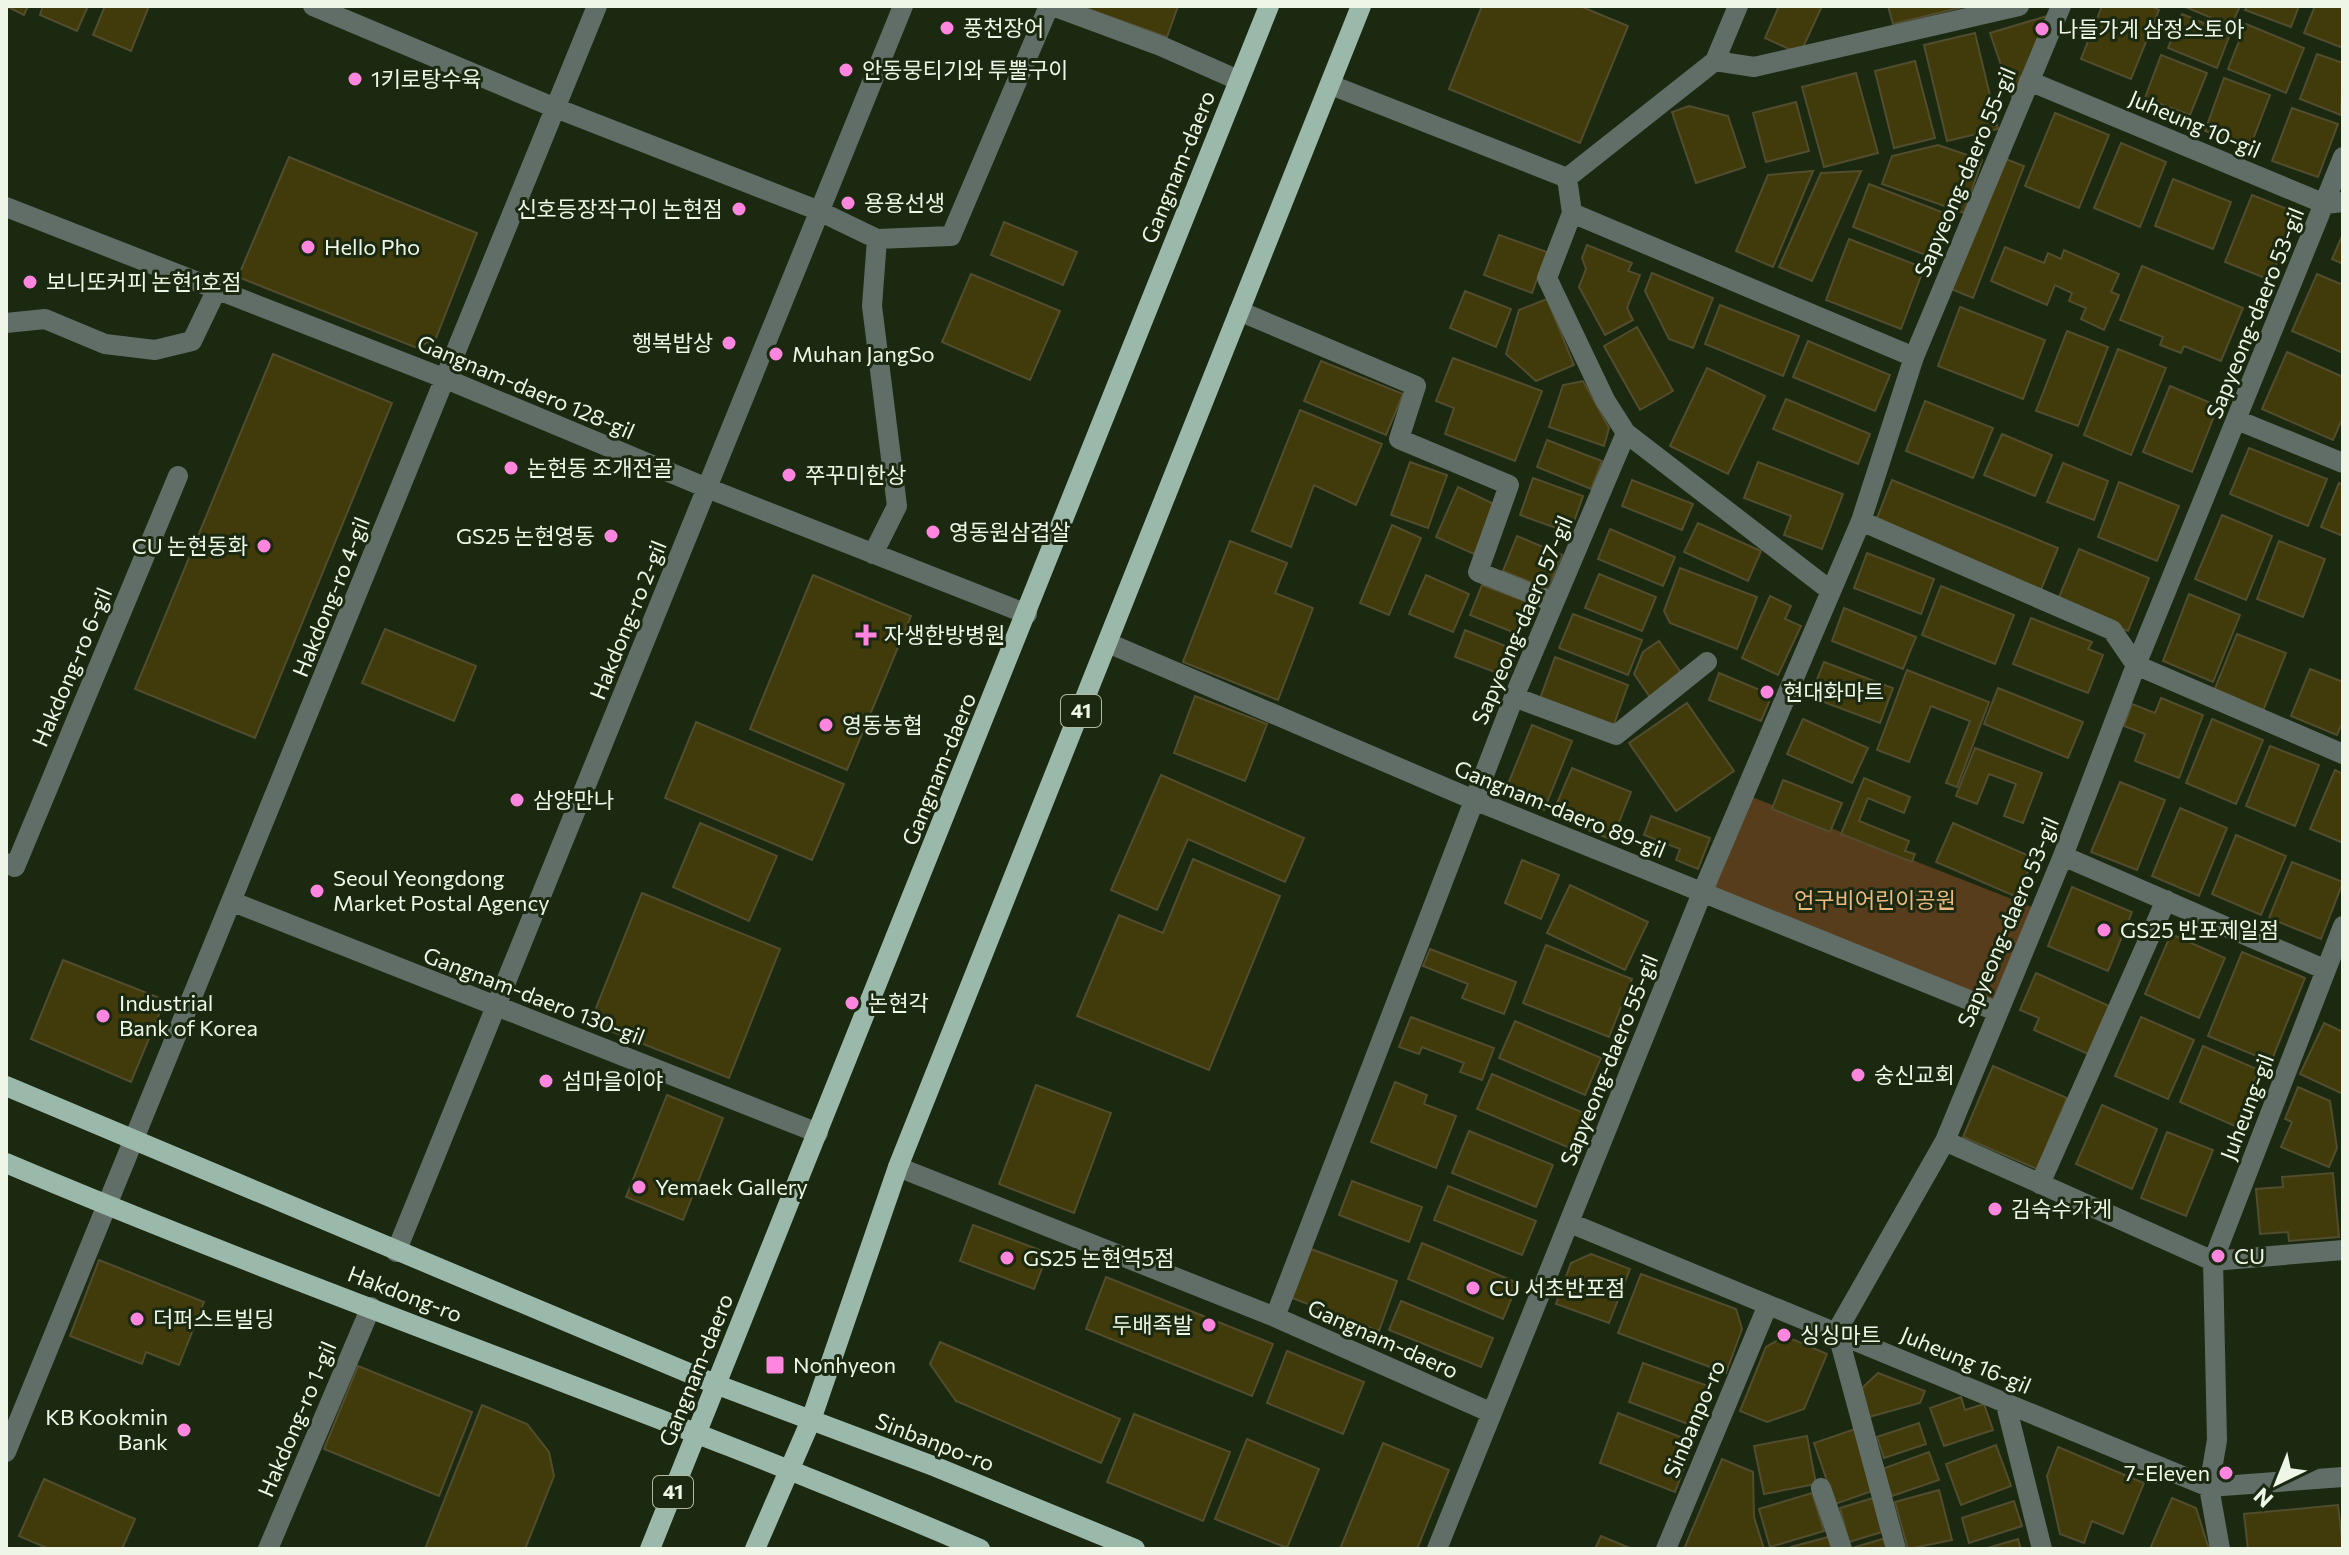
<svg xmlns="http://www.w3.org/2000/svg" width="2349" height="1555" viewBox="0 0 2349 1555" font-family="Commissioner,'Noto Sans KR',sans-serif">
	<style>
		.green { fill: #583d1d }
		.building { fill: #413a0b; stroke: #514d2e; stroke-width: 2 }
		.lines { fill: none; stroke-linecap: round; stroke-linejoin: round }
		.minor { stroke: #606e67; stroke-width: 20 }
		.major { stroke: #9bb9aa; stroke-width: 20 }
		.poi-dot { fill: #ff85df; stroke: #1b2910; stroke-width: 3 }
		.labels { text-anchor: middle; stroke-width: 6; stroke-linejoin: round; paint-order: stroke }
		.shield { fill: #1b2910; stroke: #afb9a6; stroke-width: 2 }
		.shield-label { font-size: 20px; font-weight: bold; fill: #eef7e7 }
		.poi-label { font-size: 22px; fill: #eef7e7; stroke: #1b2910; text-anchor: start }
		.street-label { font-size: 22px; fill: #eef7e7; stroke: #1b2910 }
		.park-label { font-size: 22px; fill: #ebb97f; stroke: #1b2910 }
	</style>
	<rect width="100%" height="100%" fill="#1b2910"/>
	<path class="green" d="M1747,795L2040,910L2001,1004L1707,886Z"/>
	<path class="building" d="M6,6H28L24,15Z
		M43,6H88L77,31L40,15Z
		M105,6H149L131,51L93,35Z
		M1080,6H1178L1167,37Z
		M1482,6H1580L1628,26L1580,143L1449,89Z
		M1779,6H1822L1800,54L1765,38Z
		M1888,6H1967L1893,24Z
		M2102,6H2151L2159,10L2131,79L2081,59Z
		M2183,6H2240L2231,26Z
		M2247,6H2299L2291,27L2245,10Z
		M2315,6H2343V48L2304,33Z
		M2182,14L2230,34L2217,68L2168,48Z
		M2047,16L2013,100L1990,33Z
		M2246,24L2304,48L2286,93L2228,69Z
		M1975,33L1998,129L1947,141L1924,45Z
		M2317,54L2343,63L2341,115L2300,99Z
		M2161,55L2207,73L2190,115L2145,98Z
		M1915,61L1935,138L1894,148L1875,71Z
		M1856,73L1878,153L1824,167L1802,87Z
		M2224,78L2270,95L2250,147L2205,131Z
		M1796,102L1809,151L1766,162L1753,113Z
		M1689,106L1728,116L1745,167L1696,183L1672,112Z
		M2292,108L2338,124L2318,177L2272,161Z
		M2055,113L2109,135L2079,208L2025,186Z
		M2121,143L2166,162L2140,227L2094,208Z
		M1938,145L1982,160L1964,213L1882,184L1892,156Z
		M289,157L477,233L436,338L417,348L238,277Z
		M2003,158L2024,166L1973,298L1951,289Z
		M1813,171L1773,267L1736,251L1768,175Z
		M1861,171L1812,281L1779,267L1821,173Z
		M2173,179L2231,202L2213,249L2155,226Z
		M1869,184L1952,216L1936,259L1853,227Z
		M2252,195L2297,213L2270,280L2225,262Z
		M1004,222L1077,252L1063,285L991,255Z
		M2343,234V264L2332,259Z
		M1499,235L1547,252L1532,293L1484,275Z
		M1849,239L1924,268L1901,329L1826,300Z
		M1587,245L1632,263L1628,271L1640,275L1627,308L1633,320L1605,335L1579,287L1586,269L1582,258Z
		M2005,247L2044,263L2048,253L2061,259L2064,250L2119,274L2111,292L2119,295L2104,330L2081,319L2086,308L2069,301L2072,293L2055,285L2047,305L1991,281Z
		M2142,266L2243,308L2221,361L2184,346L2181,353L2160,345L2163,337L2120,320Z
		M1652,273L1713,298L1693,348L1669,339L1645,291Z
		M971,274L1060,311L1030,380L942,342Z
		M2317,274L2343,285V353L2292,331Z
		M1465,291L1511,309L1496,347L1450,328Z
		M1547,299L1574,365L1536,381L1506,354L1519,310Z
		M1720,305L1799,336L1783,376L1705,344Z
		M1960,307L2045,340L2023,399L1938,366Z
		M1637,327L1673,391L1640,410L1604,346Z
		M2067,331L2108,347L2078,426L2036,411Z
		M1808,341L1890,375L1875,411L1793,377Z
		M2118,349L2166,368L2131,455L2084,435Z
		M2287,352L2343,377V417L2333,440L2262,409Z
		M273,354L392,403L255,738L135,689Z
		M1453,358L1542,391L1515,461L1445,434L1454,408L1436,401Z
		M1321,361L1403,394L1386,435L1304,401Z
		M1707,368L1765,396L1728,474L1670,446Z
		M1583,381L1609,428L1604,446L1549,427L1563,385Z
		M2170,386L2218,406L2192,472L2143,452Z
		M1786,399L1870,434L1858,464L1773,429Z
		M1925,401L1993,428L1973,478L1906,451Z
		M1300,410L1382,444L1356,505L1314,485L1291,547L1252,531Z
		M2002,434L2052,455L2035,496L1984,475Z
		M1547,440L1602,461L1591,489L1537,467Z
		M2249,448L2327,479L2308,526L2230,494Z
		M1410,462L1447,475L1428,528L1391,515Z
		M1758,462L1843,494L1822,549L1784,535L1791,516L1744,498Z
		M2063,463L2108,481L2094,520L2047,502Z
		M1533,478L1583,496L1570,533L1520,515Z
		M1632,480L1693,504L1682,530L1622,506Z
		M1892,480L2058,548L2040,592L1875,523Z
		M2119,482L2179,506L2157,561L2098,537Z
		M2339,483L2343,485V536L2321,527Z
		M1458,487L1496,505L1474,554L1436,537Z
		M2222,515L2272,536L2246,600L2195,579Z
		M1698,523L1761,551L1748,581L1684,552Z
		M1392,525L1421,538L1389,615L1360,603Z
		M1610,529L1675,557L1663,586L1598,559Z
		M1517,536L1562,555L1548,589L1503,571Z
		M1230,541L1287,563L1275,593L1313,608L1278,700L1183,662Z
		M2279,541L2325,559L2303,617L2257,599Z
		M2079,549L2149,578L2128,631L2057,602Z
		M1867,553L1934,579L1921,614L1854,588Z
		M1680,568L1757,597L1737,649L1670,623L1664,611Z
		M1599,574L1656,597L1642,631L1585,608Z
		M813,575L911,616L847,770L750,729Z
		M1426,575L1469,594L1453,632L1409,614Z
		M1482,585L1532,604L1520,635L1470,615Z
		M1941,586L2014,615L1995,664L1922,635Z
		M2189,594L2240,615L2213,682L2163,661Z
		M1770,596L1791,606L1785,619L1801,626L1778,675L1742,658Z
		M1844,608L1916,637L1903,669L1832,641Z
		M1573,614L1642,640L1628,675L1559,648Z
		M2031,618L2092,642L2088,649L2103,655L2088,693L2013,664Z
		M385,629L476,666L454,721L362,683Z
		M1465,630L1518,651L1508,677L1455,657Z
		M2237,634L2286,653L2263,711L2214,691Z
		M1659,641L1684,677L1652,700L1634,674L1643,652Z
		M1555,657L1628,685L1613,727L1540,699Z
		M1824,662L1893,688L1880,723L1810,697Z
		M2310,669L2343,682V721L2337,735L2291,716Z
		M1907,670L1989,702L1957,787L1946,783L1970,721L1931,706L1909,762L1877,750Z
		M1719,673L1772,695L1761,721L1709,700Z
		M1998,688L2083,722L2068,758L1984,724Z
		M1195,696L1267,724L1245,781L1174,753Z
		M2161,698L2203,715L2179,778L2135,761L2145,734L2124,726L2132,704L2155,713Z
		M1687,703L1734,771L1676,811L1629,743Z
		M1803,719L1868,748L1852,783L1787,754Z
		M2212,719L2263,740L2236,804L2186,783Z
		M696,722L844,784L812,860L665,798Z
		M1532,725L1572,741L1544,810L1504,794Z
		M2270,746L2319,765L2295,826L2246,806Z
		M1975,748L2042,773L2023,823L2004,816L2016,784L1989,774L1977,804L1956,796Z
		M1572,768L1631,792L1612,840L1552,815Z
		M2335,770L2343,774V843L2310,829Z
		M1161,775L1304,838L1285,882L1188,839L1157,910L1111,890Z
		M1864,778L1910,797L1904,813L1868,798L1859,821L1909,841L1905,851L1915,854L1912,862L1841,834Z
		M1783,780L1842,803L1830,832L1772,809Z
		M2120,782L2165,800L2137,870L2091,852Z
		M2180,808L2227,828L2199,896L2152,876Z
		M1651,816L1710,838L1698,869L1676,860L1680,849L1644,835Z
		M700,823L777,856L749,921L673,887Z
		M1953,823L2034,858L2017,897L1936,862Z
		M2236,835L2286,856L2261,915L2212,894Z
		M1193,859L1280,896L1209,1070L1077,1016L1119,915L1163,933Z
		M1522,860L1559,875L1541,919L1505,903Z
		M2292,862L2343,882L2321,939L2269,918Z
		M1570,885L1648,922L1625,970L1547,933Z
		M2072,887L2132,912L2108,971L2048,946Z
		M642,893L780,949L729,1078L590,1023Z
		M2171,934L2225,958L2199,1018L2145,994Z
		M1546,945L1632,979L1609,1037L1523,1003Z
		M1430,949L1516,982L1504,1014L1462,998L1468,984L1423,966Z
		M2242,952L2305,978L2271,1062L2208,1036Z
		M63,960L165,1000L131,1082L31,1039Z
		M2036,973L2109,1006L2088,1054L2034,1030L2039,1018L2020,1010Z
		M1411,1017L1494,1048L1482,1080L1460,1072L1464,1063L1422,1047L1419,1054L1399,1047Z
		M2141,1017L2194,1040L2168,1099L2115,1076Z
		M1515,1021L1601,1058L1585,1095L1499,1058Z
		M2324,1023L2343,1032V1094L2300,1074Z
		M2203,1046L2259,1070L2235,1126L2180,1102Z
		M1993,1066L2067,1098L2037,1169L1963,1137Z
		M1492,1074L1586,1114L1572,1149L1477,1109Z
		M1395,1082L1427,1095L1424,1104L1456,1116L1436,1168L1371,1142Z
		M1036,1085L1111,1113L1074,1213L999,1184Z
		M2298,1087L2330,1101L2337,1148L2329,1167L2281,1147L2292,1122L2285,1119Z
		M667,1095L723,1118L683,1220L626,1197Z
		M2102,1105L2157,1129L2132,1189L2076,1164Z
		M1469,1131L1553,1165L1536,1207L1452,1173Z
		M2167,1132L2213,1150L2186,1216L2141,1198Z
		M2333,1173L2339,1237L2289,1241L2288,1232L2260,1234L2256,1189L2283,1187L2282,1177Z
		M1352,1181L1422,1207L1409,1242L1339,1215Z
		M1448,1186L1536,1221L1522,1255L1434,1220Z
		M973,1225L1048,1253L1034,1289L960,1261Z
		M1422,1243L1518,1283L1503,1319L1408,1279Z
		M1311,1249L1397,1281L1379,1331L1292,1298Z
		M1591,1254L1630,1269L1609,1323L1556,1304L1571,1263Z
		M99,1260L204,1302L179,1365L146,1352L142,1364L70,1336Z
		M1641,1274L1736,1309L1742,1329L1726,1373L1618,1333Z
		M1106,1277L1273,1344L1252,1396L1086,1329Z
		M1401,1301L1493,1338L1481,1367L1389,1330Z
		M1785,1336L1827,1354L1804,1409L1767,1422L1740,1411L1766,1347Z
		M940,1342L1120,1419L1101,1463L956,1401L930,1364Z
		M1287,1351L1364,1382L1343,1434L1267,1403Z
		M1643,1363L1711,1387L1696,1427L1629,1402Z
		M358,1366L472,1412L439,1496L324,1449Z
		M1878,1373L1925,1391L1920,1403L1869,1417L1861,1389Z
		M1961,1397L1965,1410L1984,1404L1993,1430L1944,1446L1930,1408Z
		M482,1405L527,1424L549,1452L554,1476L525,1549H425Z
		M1618,1413L1694,1442L1675,1492L1600,1463Z
		M1134,1414L1230,1452L1203,1521L1107,1482Z
		M1919,1423L1926,1444L1884,1458L1877,1437Z
		M1858,1428L1878,1489L1835,1504L1814,1443Z
		M1807,1436L1816,1484L1764,1494L1754,1446Z
		M1247,1439L1319,1469L1287,1548L1215,1519Z
		M1383,1443L1449,1470L1417,1549H1340Z
		M1996,1445L2011,1486L1961,1505L1946,1464Z
		M2058,1447L2144,1483L2123,1534L2092,1521L2084,1543L2060,1534L2047,1476Z
		M1929,1452L1939,1480L1892,1496L1882,1469Z
		M1722,1459L1753,1472L1754,1517L1764,1549H1684Z
		M44,1479L135,1519L122,1549H49L19,1536Z
		M1939,1490L1952,1540L1908,1549L1895,1502Z
		M1812,1493L1824,1531L1770,1547L1759,1509Z
		M1873,1498L1882,1532L1849,1542L1840,1508Z
		M2172,1498L2196,1508L2209,1549H2150Z
		M2014,1501L2022,1526L1969,1543L1962,1518Z
		M2338,1505L2343,1549H2248L2244,1514Z
		M1601,1536L1632,1549H1595Z
		M1828,1537L1832,1549H1792L1791,1547Z
		M1889,1537L1893,1549H1852V1548Z
		M2018,1539L2021,1549H1984Z"/>
	<g class="lines">
		<path class="minor" d="M313,6L553,107L817,210L877,239
			M1053,6L1161,46L1238,80
			M1715,61L1754,67L2019,6
			M2029,81L2325,204L2343,202
			M1331,85L1567,178
			M1567,178L1572,213L1547,278L1605,400L1626,433L1831,591
			M1567,178L1715,61L1738,6
			M6,207L446,379L707,488L1027,614
			M1572,213L1914,357
			M1239,311L1416,386L1399,439L1509,485L1478,572L1553,602
			M6,323L45,319L105,344L155,350L192,341L217,289
			M2237,420L2343,463
			M1861,521L2112,630L2136,665L2343,754
			M873,554L897,506L872,306L877,239L951,236L1049,6
			M1108,643L1474,800L1996,1011
			M1514,697L1616,735L1707,662
			M2063,856L2326,970
			M6,863L15,867L178,476
			M233,902L818,1133
			M1945,1141L2213,1261L2343,1250
			M898,1167L1275,1317L1492,1413
			M2040,1184L2166,900
			M1570,1223L2209,1487L2343,1477
			M396,1252L903,6
			M1275,1317L1514,697L1626,433
			M2006,1405L2042,1549
			M6,1452L597,6
			M1821,1488L1842,1549
			M268,1549L371,1307
			M1437,1549L1702,893L1861,521L1914,357L2061,6
			M1666,1549L1767,1307
			M1896,1549L1837,1331L1945,1141L2063,856L2136,665L2343,157
			M2220,1549L2209,1487L2217,1440L2213,1261L2343,926"/>
		<path class="major" d="M6,1086L715,1384L936,1467L1135,1549
			M6,1163C327,1299 659,1411 980,1549
			M650,1549L1269,6
			M755,1549L811,1420L898,1167L1361,6"/>
	</g>
	<g class="poi-dot">
		<circle cx="947" cy="28" r="8"/>
		<circle cx="2042" cy="29" r="8"/>
		<circle cx="846" cy="70" r="8"/>
		<circle cx="355" cy="79" r="8"/>
		<circle cx="848" cy="203" r="8"/>
		<circle cx="739" cy="209" r="8"/>
		<circle cx="308" cy="247" r="8"/>
		<circle cx="30" cy="282" r="8"/>
		<circle cx="729" cy="343" r="8"/>
		<circle cx="776" cy="354" r="8"/>
		<circle cx="511" cy="468" r="8"/>
		<circle cx="789" cy="475" r="8"/>
		<circle cx="933" cy="532" r="8"/>
		<circle cx="611" cy="536" r="8"/>
		<circle cx="264" cy="546" r="8"/>
		<path d="M862 623h8v8h8v8h-8v8h-8v-8h-8v-8h8z"/>
		<circle cx="1767" cy="692" r="8"/>
		<circle cx="826" cy="725" r="8"/>
		<circle cx="517" cy="800" r="8"/>
		<circle cx="317" cy="891" r="8"/>
		<circle cx="2104" cy="930" r="8"/>
		<circle cx="852" cy="1003" r="8"/>
		<circle cx="103" cy="1016" r="8"/>
		<circle cx="1858" cy="1075" r="8"/>
		<circle cx="546" cy="1081" r="8"/>
		<circle cx="639" cy="1187" r="8"/>
		<circle cx="1995" cy="1209" r="8"/>
		<circle cx="2218" cy="1256" r="8"/>
		<circle cx="1007" cy="1258" r="8"/>
		<circle cx="1473" cy="1288" r="8"/>
		<circle cx="137" cy="1319" r="8"/>
		<circle cx="1209" cy="1325" r="8"/>
		<circle cx="1784" cy="1335" r="8"/>
		<rect x="765" y="1355" width="20" height="20" rx="4"/>
		<circle cx="184" cy="1430" r="8"/>
		<circle cx="2226" cy="1473" r="8"/>
	</g>
	<g class="labels">
		<g class="shield">
			<rect x="1061" y="695" width="40" height="32" rx="6"/>
			<rect x="653" y="1476" width="40" height="32" rx="6"/>
		</g>
		<g class="shield-label">
			<text x="1081" y="718">41</text>
			<text x="673" y="1499">41</text>
		</g>
		<g class="poi-label">
			<text x="963" y="36">풍천장어</text>
			<text x="2058" y="37">나들가게 삼정스토아</text>
			<text x="862" y="78">안동뭉티기와 투뿔구이</text>
			<text x="371" y="87">1키로탕수육</text>
			<text x="864" y="211">용용선생</text>
			<text x="723" y="217" text-anchor="end">신호등장작구이 논현점</text>
			<text x="324" y="255">Hello Pho</text>
			<text x="46" y="290">보니또커피 논현1호점</text>
			<text x="713" y="351" text-anchor="end">행복밥상</text>
			<text x="792" y="362">Muhan JangSo</text>
			<text x="527" y="476">논현동 조개전골</text>
			<text x="805" y="483">쭈꾸미한상</text>
			<text x="949" y="540">영동원삼겹살</text>
			<text x="595" y="544" text-anchor="end">GS25 논현영동</text>
			<text x="248" y="554" text-anchor="end">CU 논현동화</text>
			<text x="884" y="643">자생한방병원</text>
			<text x="1783" y="700">현대화마트</text>
			<text x="842" y="733">영동농협</text>
			<text x="533" y="808">삼양만나</text>
			<text x="333" y="886">Seoul Yeongdong<tspan x="333" dy="25">Market Postal Agency</tspan></text>
			<text x="2120" y="938">GS25 반포제일점</text>
			<text x="119" y="1011">Industrial<tspan x="119" dy="25">Bank of Korea</tspan></text>
			<text x="868" y="1011">논현각</text>
			<text x="1874" y="1083">숭신교회</text>
			<text x="562" y="1089">섬마을이야</text>
			<text x="655" y="1195">Yemaek Gallery</text>
			<text x="2011" y="1217">김숙수가게</text>
			<text x="2234" y="1264">CU</text>
			<text x="1023" y="1266">GS25 논현역5점</text>
			<text x="1489" y="1296">CU 서초반포점</text>
			<text x="153" y="1327">더퍼스트빌딩</text>
			<text x="1193" y="1333" text-anchor="end">두배족발</text>
			<text x="1800" y="1343">싱싱마트</text>
			<text x="793" y="1373">Nonhyeon</text>
			<text x="168" y="1425" text-anchor="end">KB Kookmin<tspan x="168" dy="25">Bank</tspan></text>
			<text x="2210" y="1481" text-anchor="end">7-Eleven</text>
		</g>
		<g class="street-label">
			<text transform="translate(2195 124) rotate(23)" y="8">Juheung 10-gil</text>
			<text transform="translate(1178 167) rotate(-68)" y="8">Gangnam-daero</text>
			<text transform="translate(1965 172) rotate(-67)" y="8">Sapyeong-daero 55-gil</text>
			<text transform="translate(2255 313) rotate(-68)" y="8">Sapyeong-daero 53-gil</text>
			<text transform="translate(526 387) rotate(23)" y="8">Gangnam-daero 128-gil</text>
			<text transform="translate(331 597) rotate(-68)" y="8">Hakdong-ro 4-gil</text>
			<text transform="translate(628 620) rotate(-68)" y="8">Hakdong-ro 2-gil</text>
			<text transform="translate(1522 620) rotate(-67)" y="8">Sapyeong-daero 57-gil</text>
			<text transform="translate(72 667) rotate(-67)" y="8">Hakdong-ro 6-gil</text>
			<text transform="translate(939 769) rotate(-68)" y="8">Gangnam-daero</text>
			<text transform="translate(1560 809) rotate(22)" y="8">Gangnam-daero 89-gil</text>
			<text transform="translate(2008 922) rotate(-67)" y="8">Sapyeong-daero 53-gil</text>
			<text transform="translate(534 996) rotate(21)" y="8">Gangnam-daero 130-gil</text>
			<text transform="translate(1609 1060) rotate(-68)" y="8">Sapyeong-daero 55-gil</text>
			<text transform="translate(2247 1107) rotate(-69)" y="8">Juheung-gil</text>
			<text transform="translate(405 1294) rotate(21)" y="8">Hakdong-ro</text>
			<text transform="translate(1383 1339) rotate(24)" y="8">Gangnam-daero</text>
			<text transform="translate(1966 1360) rotate(23)" y="8">Juheung 16-gil</text>
			<text transform="translate(696 1370) rotate(-68)" y="8">Gangnam-daero</text>
			<text transform="translate(297 1419) rotate(-67)" y="8">Hakdong-ro 1-gil</text>
			<text transform="translate(1694 1419) rotate(-67)" y="8">Sinbanpo-ro</text>
			<text transform="translate(935 1442) rotate(21)" y="8">Sinbanpo-ro</text>
		</g>
		<g class="park-label">
			<text x="1875" y="908">언구비어린이공원</text>
		</g>
	</g>
	<rect width="2349" height="1555" fill="none" stroke="#eef7e7" stroke-width="16"/>
	<g transform="translate(2277 1483) rotate(223)" stroke="#1b2910" stroke-width="6" paint-order="stroke">
	<path d="M0-6L14 30L0 20L-14 30Z" fill="#eef7e7"/>
	<text y="-12" font-size="22" font-weight="bold" text-anchor="middle" fill="#eef7e7">N</text>
	</g>
</svg>
